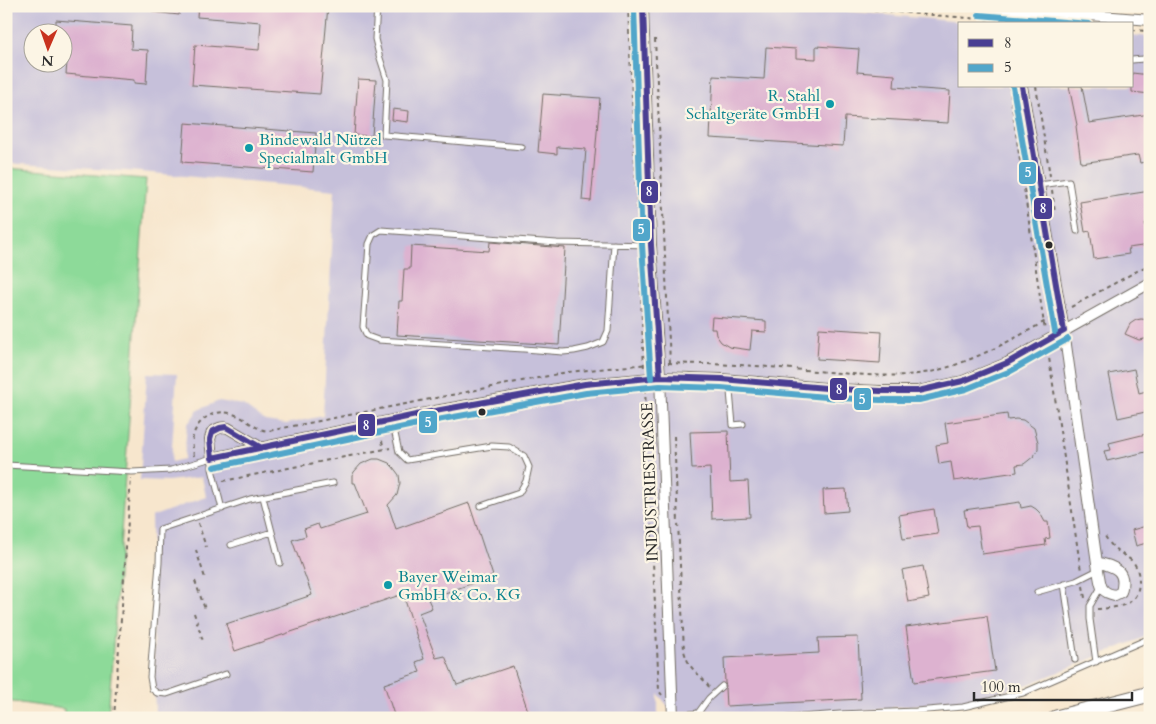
<svg xmlns="http://www.w3.org/2000/svg" width="1156" height="724" viewBox="0 0 1156 724" font-family="Cardo,serif">
	<style>
		.industrial { fill: #c6c0da; fill-rule: evenodd }
		.green { fill: #8dda99; stroke: #5c8262 }
		.building { fill: #ddb2d0 }
		.lines { fill: none; stroke-linecap: round; stroke-linejoin: round }
		.service-casing { stroke: #726c64; stroke-width: 7 }
		.minor-casing { stroke: #726c64; stroke-width: 12 }
		.primary-casing { stroke: #726c64; stroke-width: 17 }
		.path { stroke: #726c64; stroke-width: 2; stroke-dasharray: 4 4; stroke-linecap: butt }
		.service { stroke: #fff; stroke-width: 5 }
		.minor { stroke: #fff; stroke-width: 10 }
		.primary { stroke: #fff; stroke-width: 15 }
		.bus-1-casing { stroke: #fcf5e5; stroke-width: 10 }
		.bus-2-casing { stroke: #fcf5e5; stroke-width: 10 }
		.bus-1 { stroke: #493e92; stroke-width: 6 }
		.bus-2 { stroke: #51a6ca; stroke-width: 6 }
		.culture-dot { fill: #0f9aa8; stroke: #fcf5e5; stroke-width: 2 }
		.bus-dot { fill: #2b2b2b; stroke: #fcf5e5; stroke-width: 2 }
		.labels { text-anchor: middle; stroke-width: 4.5; stroke-linejoin: round; paint-order: stroke }
		.culture-label { font-size: 16px; fill: #0d838f; stroke: #fcf5e5; text-anchor: start }
		.street-label { font-size: 16px; fill: #2b2b2b; stroke: #fcf5e5 }
		.line-badge { stroke: #fcf5e5; stroke-width: 2 }
		.badge-label { font-size: 14px; text-anchor: middle; font-weight: bold; fill: #fff }
	</style>
	<rect width="100%" height="100%" fill="#fcf5e5"/>
	<filter id="ink" filterUnits="userSpaceOnUse"><feTurbulence type="fractalNoise" baseFrequency=".02" numOctaves="2"/><feDisplacementMap in="SourceGraphic" scale="10" xChannelSelector="R" yChannelSelector="G"/><feConvolveMatrix kernelMatrix="1 2 1 2 8 2 1 2 1" color-interpolation-filters="sRGB"/></filter>
	<filter id="wash" filterUnits="userSpaceOnUse"><feTurbulence type="fractalNoise" baseFrequency=".0096" numOctaves="4" result="noise"/><feDisplacementMap in="SourceGraphic" scale="20" xChannelSelector="R" yChannelSelector="G"/><feGaussianBlur stdDeviation="1.12" result="paint"/><feColorMatrix in="noise" values="0 0 0 0 0 0 0 0 0 0 0 0 0 0 0 0 0 1.4 0 .05"/><feComposite in="paint" operator="in"/></filter>
	<g filter="url(#wash)">
		<rect width="100%" height="100%" fill="#f7e6cd"/>
		<path class="industrial" d="M6,6H789L985,24H960V86H1132V35L1150,37V635L1029,684L969,701L914,705L806,718H678L658,694V718H155L151,517L206,497L202,477L168,481L140,480L147,373L177,374L171,462L184,459L187,425L198,410L219,401L243,405L265,421L286,424L323,416L335,190L141,172L6,163ZM32,32H62V62H32Z"/>
		<path class="green" d="M6,168L146,179L108,718H64V709L6,701Z"/>
		<g id="blocks">
			<path class="building" d="M153,6H180L179,15L153,12Z
				M198,6H328L320,94L192,85L195,45L259,50L261,22L197,17Z
				M56,20L132,26L131,49L148,50L146,84L134,83V80L66,74L69,38H62V32H56Z
				M816,46L859,49L857,72L895,75L894,87L950,91L948,123L845,117L843,146L710,138L713,76L764,79L766,47L796,49V58L816,59Z
				M1132,73L1150,75V94L1132,92Z
				M358,79L376,80L372,136L354,135Z
				M1069,86H1082L1089,123L1150,114V161L1140,163L1138,155L1081,163L1076,126L1077,125Z
				M543,94L600,98L591,201L582,200L586,149L557,147V154L538,152Z
				M393,109L409,111L408,122L392,120Z
				M185,123L316,133L313,172L182,162Z
				M1150,191V222L1145,223L1149,245L1128,248L1129,254L1094,259L1090,231L1085,232L1080,202Z
				M490,242L565,248L559,345L397,335L399,301H402L404,269H410L411,246L489,251Z
				M712,317L766,321V332L752,331L750,350L729,347L721,342L716,335L715,329H711Z
				M1141,319L1150,320V338L1139,340L1125,334L1130,324L1136,320Z
				M819,328L882,332L880,363L817,359Z
				M1134,369L1139,393L1150,390V411L1118,418L1109,374Z
				M1007,414L1008,420L1016,419L1023,420L1034,428L1038,442V449L1034,456L1024,464L1016,465L1017,472L954,481L951,462L939,464L936,445L948,443L945,423Z
				M728,431L730,482L748,481L750,517L712,519L710,468L692,469L690,432Z
				M1150,433V451L1107,461L1104,451L1111,450L1109,443Z
				M373,459H379L389,463L393,467L399,475L400,483L397,495L388,505L396,529L469,503L493,576L428,599L432,608L419,613L436,658L445,656L457,685L513,666L528,711L508,718H395L384,684L420,672L416,662L424,659L403,594L235,651L226,624L312,595L292,540L306,536L304,529L318,524L320,529L367,514L355,483H352V476L354,472L361,464Z
				M846,489L848,511L824,513L823,490Z
				M1020,502L1021,508L1031,506L1036,509L1040,513L1045,522H1048L1050,538L1045,539L1046,545L982,554L978,526L967,527L964,510Z
				M934,509L938,534L903,539L899,515Z
				M1150,525V542L1136,546L1132,530Z
				M923,566L929,598L908,602L902,570Z
				M987,616L995,671L914,682L906,627Z
				M858,637L861,699L726,706L725,689L726,686L725,683L724,658L819,653L818,638Z"/>
		</g>
	</g>
	<g filter="url(#ink)">
		<use href="#blocks" fill-opacity="0" stroke="#726c64" stroke-width="1"/>
		<g class="lines">
			<g class="service-casing">
				<path id="service" d="M377,6L375,39L379,55L387,80L384,135L522,147
					M1132,60L1143,59L1150,56
					M1039,185L1069,181L1077,231
					M614,244L608,331L603,342L588,348L574,351L563,352L524,349L378,340L367,336L363,327L369,244L373,235L381,230L557,243L651,245
					M729,380L733,425L743,424
					M392,420L399,452L407,460L492,446L509,447L524,456L529,467L526,481L519,493L481,506
					M6,465L132,472L171,470L212,458V469L222,509
					M263,497L280,563
					M231,545L272,532
					M1064,584L1075,660
					M1037,592L1076,581L1098,570
					M1096,662L1090,619V606L1101,587
					M226,674L167,694L157,693L152,689L150,677L159,563L160,529L250,499L333,483
					M698,713L707,718
					M673,716L698,713L709,698L722,686
					M788,718L840,714L916,711L963,707L1023,693L1150,638"/>
			</g>
			<g class="minor-casing">
				<path id="minor" d="M643,6L651,245L660,377L673,718
					M980,6L1150,20
					M1012,9L1014,24
					M1022,86L1064,331L1098,570C1101,585 1099,592 1115,595L1121,592C1127,570 1115,567 1097,562
					M260,447L228,428C222,426 218,428 212,432L210,439L212,458L435,411L585,384L641,379L660,377L722,379L838,389L880,391H918L963,381L1007,363L1150,283"/>
			</g>
			<g class="primary-casing">
				<path id="primary" d="M1056,718L1150,694"/>
			</g>
			<path class="path" d="M628,6L638,237
				M826,6L1004,21
				M1023,23L1038,24
				M1132,30L1150,31
				M655,39L670,363
				M1009,86L1045,331
				M1036,86L1050,176
				M1052,190L1055,213
				M639,251L644,369
				M1071,307L1150,264
				M1048,351L1081,571
				M668,363C691,364 714,364 737,365C763,366 790,369 816,371C854,374 893,379 930,372C969,364 1016,338 1051,318
				M645,389L659,691L662,695
				M380,433L384,449
				M674,436L684,651C690,672 698,671 709,687
				M194,456C193,450 192,442 193,436C198,418 216,408 233,414C247,418 253,429 268,431L568,372L649,364
				M223,481L390,448
				M198,523L206,547
				M196,550L205,578
				M195,581L205,609
				M1083,586L1085,598
				M1097,609H1099C1118,607 1138,607 1139,582C1139,576 1138,569 1134,563C1132,560 1126,557 1122,554C1114,549 1108,542 1104,534
				M194,613L203,641
				M114,718L131,478"/>
			<use href="#service" class="service"/>
			<use href="#minor" class="minor"/>
			<use href="#primary" class="primary"/>
			<g class="bus-1-casing">
				<path id="bus-1" d="M643,6L651,245L660,377
					M1022,86L1064,331
					M260,447L226,427L220,428L212,432L210,439L212,458L435,411L585,384L660,377L722,379L838,389L880,391H918L963,381L1007,363L1064,331"/>
			</g>
			<g class="bus-2-casing">
				<path id="bus-2" d="M634,6L642,245L651,378
					M979,15L1089,24
					M1013,87L1055,332
					M214,467L437,420L586,393L660,386L721,388L838,398L880,400H919L966,389L1011,371L1068,339"/>
			</g>
			<use href="#bus-1" class="bus-1"/>
			<use href="#bus-2" class="bus-2"/>
		</g>
	</g>
	<g class="culture-dot">
		<circle cx="830" cy="104" r="5"/>
		<circle cx="249" cy="148" r="5"/>
		<circle cx="388" cy="585" r="5"/>
	</g>
	<g class="bus-dot">
		<circle cx="1049" cy="245" r="4.5"/>
		<circle cx="482" cy="412" r="4.5"/>
	</g>
	<g class="labels">
		<g class="culture-label">
			<text x="820" y="101" text-anchor="end">R. Stahl<tspan x="820" dy="18">Schaltgeräte GmbH</tspan></text>
			<text x="259" y="145">Bindewald Nützel<tspan x="259" dy="18">Specialmalt GmbH</tspan></text>
			<text x="398" y="582">Bayer Weimar<tspan x="398" dy="18">GmbH &amp; Co. KG</tspan></text>
		</g>
		<g class="street-label">
			<text transform="translate(649 482) rotate(-92)" y="6">INDUSTRIESTRASSE</text>
		</g>
	</g>
	<g class="line-badge">
		<rect x="1018" y="161" width="19" height="24" rx="5" fill="#51a6ca"/>
		<rect x="640" y="180" width="19" height="24" rx="5" fill="#493e92"/>
		<rect x="1033" y="197" width="20" height="23" rx="5" fill="#493e92"/>
		<rect x="632" y="218" width="19" height="24" rx="5" fill="#51a6ca"/>
		<rect x="829" y="377" width="19" height="24" rx="5" fill="#493e92"/>
		<rect x="853" y="387" width="19" height="24" rx="5" fill="#51a6ca"/>
		<rect x="418" y="410" width="20" height="24" rx="5" fill="#51a6ca"/>
		<rect x="357" y="413" width="19" height="24" rx="5" fill="#493e92"/>
	</g>
	<g class="badge-label">
		<text x="1028" y="177">5</text>
		<text x="649" y="196">8</text>
		<text x="1043" y="213">8</text>
		<text x="641" y="234">5</text>
		<text x="839" y="394">8</text>
		<text x="862" y="404">5</text>
		<text x="428" y="427">5</text>
		<text x="366" y="430">8</text>
	</g>
	<rect width="1156" height="724" fill="none" stroke="#fcf5e5" stroke-width="25"/>
	<rect x="958" y="22" width="175" height="65" fill="#fcf5e5" stroke="#a8a49b"/>
	<rect x="968" y="39" width="25" height="8" fill="#493e92" stroke="#a8a49b"/>
	<text x="1004" y="48" font-size="15" fill="#2b2b2b">8</text>
	<rect x="968" y="64" width="25" height="8" fill="#51a6ca" stroke="#a8a49b"/>
	<text x="1004" y="72" font-size="15" fill="#2b2b2b">5</text>
	<g transform="translate(48 48) rotate(182)"><circle r="24" fill="#fcf5e5" stroke="#a8a49b"/>
	<path d="M0-4L9 19L0 12L-9 19Z" fill="#c8321e"/>
	<text y="-8" font-size="14" font-weight="bold" text-anchor="middle" fill="#2b2b2b">N</text>
	</g>
	<path d="M974 692v8h158v-8" fill="none" stroke="#2b2b2b" stroke-width="2.5"/>
	<text x="981" y="692" font-size="15" fill="#2b2b2b" stroke="#fcf5e5" stroke-width="4" paint-order="stroke">100 m</text>
</svg>
